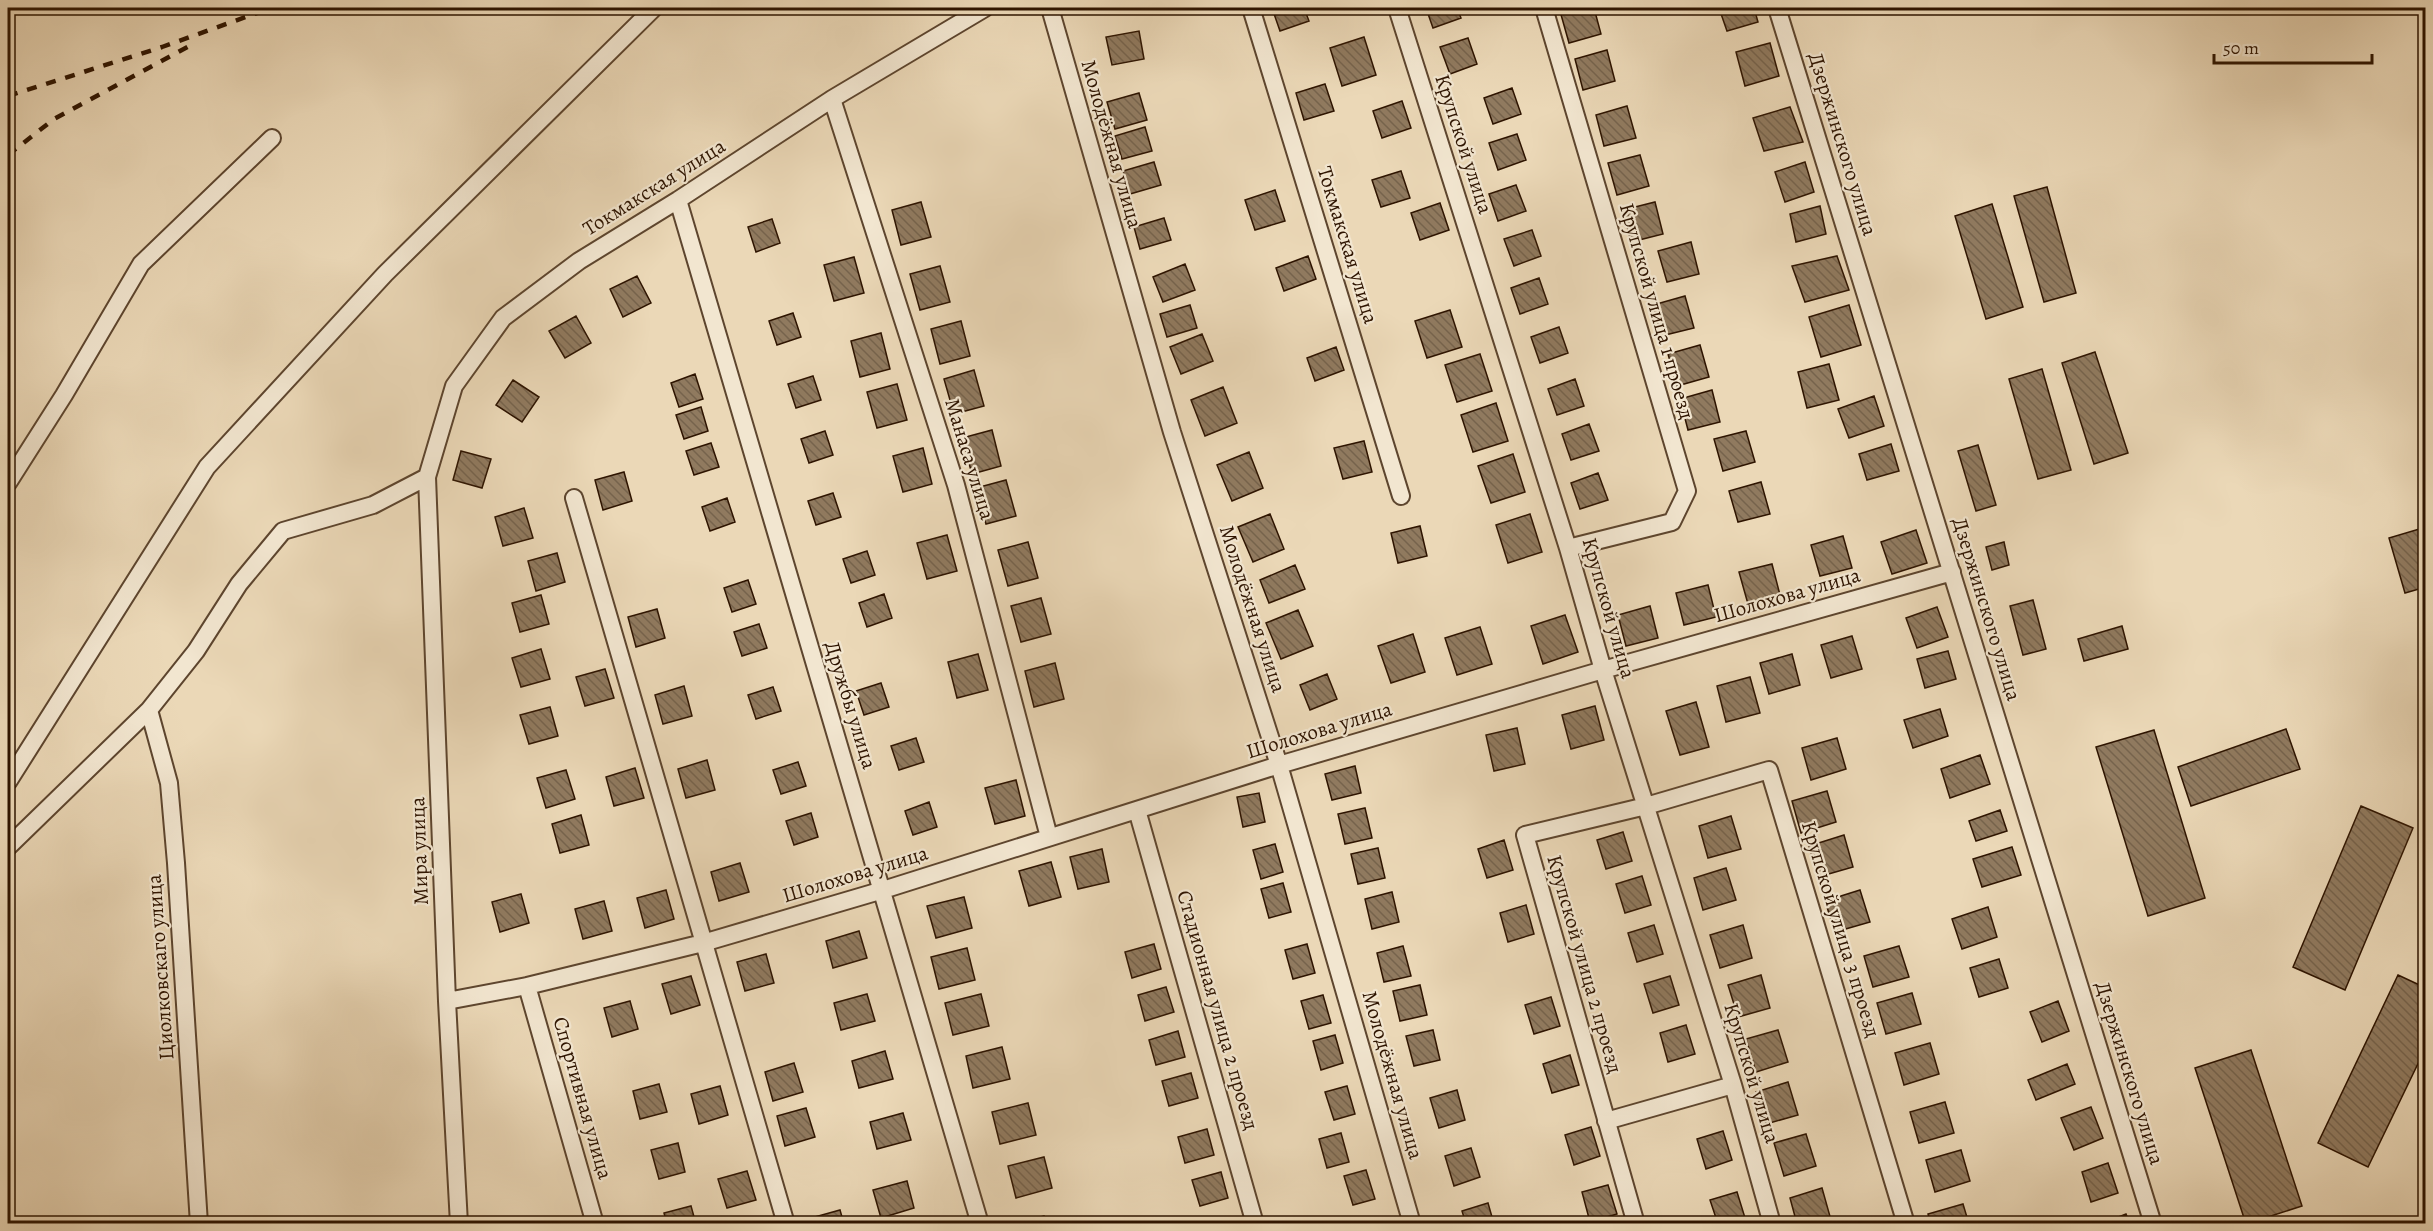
<svg xmlns="http://www.w3.org/2000/svg" width="2433" height="1231" viewBox="0 0 2433 1231" font-family="Alegreya,serif">
	<style>
		.building { fill: url(#building-back-hatch); stroke: #2e1400; stroke-width: 1.5 }
		.lines { fill: none; stroke-linecap: round; stroke-linejoin: round }
		.lane-casing { stroke: #5d452e; stroke-width: 11 }
		.street-casing { stroke: #5d452e; stroke-width: 20 }
		.lane { stroke: #f2e6d0; stroke-width: 8 }
		.street { stroke: #f2e6d0; stroke-width: 16 }
		.rail { stroke: #2e1400; stroke-width: 4.5; stroke-dasharray: 10 10; stroke-linecap: butt }
		.labels { text-anchor: middle; stroke-width: 4.5; stroke-linejoin: round; paint-order: stroke }
		.street-label { font-size: 21px; fill: #2e1400; stroke: #f2e6d0 }
	</style>
	<defs>
		<pattern id="building-back-hatch" width="6" height="6" patternUnits="userSpaceOnUse" patternTransform="scale(1.5)"><rect width="6" height="6" fill="#907a5f"/><path d="M-1 5l2 2M0 0l6 6M5-1l2 2" fill="none" stroke="#76634c"/></pattern>
	</defs>
	<rect width="100%" height="100%" fill="#ebd8b7"/>
	<filter id="stains"><feTurbulence type="fractalNoise" baseFrequency=".00333" numOctaves="4"/><feColorMatrix values="0 0 0 0 .2 0 0 0 0 .09 0 0 0 0 .02 0 0 0 .5 -.17"/></filter>
	<radialGradient id="worn" r=".72"><stop offset=".6" stop-color="#630" stop-opacity="0"/><stop offset="1" stop-color="#630" stop-opacity=".3"/></radialGradient>
	<path class="building" d="M1272,8H1304L1309,21L1280,31Z
		M1426,8H1457L1461,18L1433,28Z
		M1575,8H1594L1601,34L1569,43L1560,11Z
		M1719,8H1754L1758,22L1727,31Z
		M1139,31L1144,59L1112,65L1106,37Z
		M1364,37L1376,75L1342,86L1330,48Z
		M1468,38L1477,64L1450,74L1440,47Z
		M1770,43L1779,76L1745,86L1736,52Z
		M1607,50L1615,81L1583,90L1575,59Z
		M1325,84L1334,111L1304,120L1296,93Z
		M1512,88L1521,114L1493,124L1484,98Z
		M1139,93L1147,120L1115,129L1107,102Z
		M1402,101L1411,128L1382,138L1373,111Z
		M1627,106L1636,138L1604,146L1596,115Z
		M1790,107L1803,142L1764,151L1753,118Z
		M1145,127L1152,151L1122,159L1115,136Z
		M1517,134L1526,160L1498,170L1489,143Z
		M1640,155L1649,186L1617,195L1608,163Z
		M1154,162L1161,185L1130,194L1123,171Z
		M1805,162L1814,192L1785,202L1775,172Z
		M1401,171L1410,198L1381,207L1372,180Z
		M1516,185L1526,211L1498,221L1489,194Z
		M2047,187L2076,293L2044,302L2014,196Z
		M1275,190L1285,221L1255,230L1245,200Z
		M921,202L931,237L901,245L892,210Z
		M1655,202L1663,234L1631,242L1623,210Z
		M1440,203L1449,230L1420,240L1411,213Z
		M1992,204L2023,307L1986,319L1955,216Z
		M1820,206L1826,234L1796,242L1790,214Z
		M1164,218L1171,240L1140,249L1134,227Z
		M772,219L780,243L756,252L748,227Z
		M1532,230L1541,256L1514,266L1504,239Z
		M1691,242L1699,274L1667,282L1658,251Z
		M1308,256L1316,279L1284,291L1276,268Z
		M1837,256L1849,290L1805,302L1792,266Z
		M854,257L864,293L834,301L824,265Z
		M1185,264L1195,290L1163,302L1153,277Z
		M940,266L950,302L920,310L910,274Z
		M637,276L651,303L623,317L610,289Z
		M1539,278L1548,304L1520,314L1511,288Z
		M1685,296L1694,328L1661,336L1653,305Z
		M1190,305L1197,328L1167,337L1160,314Z
		M1849,305L1861,345L1821,357L1809,317Z
		M1450,310L1462,347L1427,358L1415,321Z
		M793,313L801,337L777,345L769,321Z
		M576,316L591,343L565,358L549,331Z
		M961,321L970,356L940,364L931,329Z
		M1559,327L1568,353L1540,363L1531,337Z
		M881,333L890,369L860,377L851,341Z
		M1202,334L1213,361L1181,374L1170,347Z
		M1700,345L1709,377L1677,386L1668,354Z
		M1336,347L1344,370L1315,381L1307,358Z
		M2095,352L2128,453L2094,464L2062,363Z
		M1480,354L1492,391L1457,402L1445,365Z
		M1829,364L1839,400L1807,408L1798,372Z
		M2042,369L2071,470L2038,479L2009,379Z
		M974,370L984,406L954,414L944,379Z
		M695,374L703,399L679,407L671,383Z
		M813,376L821,400L796,408L788,384Z
		M1575,379L1584,406L1557,415L1548,389Z
		M513,380L539,397L522,422L496,405Z
		M897,384L907,420L877,428L867,392Z
		M1223,387L1237,423L1205,436L1191,400Z
		M1712,390L1720,422L1688,430L1680,399Z
		M1874,396L1884,426L1849,438L1838,409Z
		M1496,403L1508,441L1473,452L1461,415Z
		M701,407L708,431L684,439L676,415Z
		M1589,424L1599,451L1571,460L1562,434Z
		M992,430L1001,466L972,474L962,438Z
		M825,431L833,455L809,463L801,439Z
		M1746,431L1755,462L1723,471L1714,439Z
		M1364,441L1372,472L1343,479L1334,448Z
		M711,443L719,467L694,475L686,451Z
		M1891,444L1899,471L1867,480L1859,454Z
		M1978,445L1996,505L1976,511L1958,451Z
		M923,448L932,484L903,492L893,456Z
		M461,451L491,459L482,488L453,480Z
		M1249,452L1263,488L1232,501L1217,465Z
		M1513,454L1525,492L1491,503L1478,466Z
		M624,472L632,501L603,510L595,480Z
		M1598,473L1608,500L1580,509L1571,483Z
		M1006,480L1016,516L986,524L976,488Z
		M1761,482L1770,514L1738,522L1729,491Z
		M833,493L841,517L816,525L808,501Z
		M727,498L735,522L710,531L702,507Z
		M524,508L533,538L503,546L495,517Z
		M1270,514L1284,549L1253,562L1238,527Z
		M1530,514L1542,552L1508,563L1496,525Z
		M1420,526L1427,556L1398,563L1391,533Z
		M2426,527V587L2405,593L2389,538Z
		M1916,530L1927,563L1892,574L1881,542Z
		M947,535L957,571L927,579L917,543Z
		M1843,536L1852,568L1820,576L1811,545Z
		M1028,542L1038,578L1008,586L998,550Z
		M2004,542L2009,565L1992,570L1986,547Z
		M867,551L875,575L851,583L843,559Z
		M557,553L565,582L536,591L528,561Z
		M1772,564L1780,595L1748,604L1739,572Z
		M1295,565L1305,589L1269,603L1260,580Z
		M748,580L756,604L732,612L724,588Z
		M1708,585L1716,617L1684,625L1676,593Z
		M884,594L892,618L867,627L859,603Z
		M541,595L549,624L520,632L512,603Z
		M1041,598L1051,634L1021,642L1011,606Z
		M2033,600L2046,649L2023,655L2010,606Z
		M1650,606L1658,638L1626,646L1618,615Z
		M1937,607L1948,637L1917,648L1906,618Z
		M657,609L665,638L636,647L628,617Z
		M1298,610L1313,646L1281,659L1266,623Z
		M1565,615L1578,652L1543,664L1531,626Z
		M759,624L767,648L742,656L734,632Z
		M2122,626L2128,649L2084,661L2078,639Z
		M1480,627L1492,664L1457,675L1445,638Z
		M1413,634L1425,672L1391,683L1378,646Z
		M1852,636L1862,669L1831,678L1821,645Z
		M541,649L550,679L521,687L512,658Z
		M1948,651L1956,679L1925,688L1917,659Z
		M978,654L988,690L957,698L948,662Z
		M1792,654L1800,685L1769,694L1760,663Z
		M1055,663L1064,699L1034,707L1025,671Z
		M605,669L614,698L585,706L576,677Z
		M1327,674L1337,699L1310,710L1300,685Z
		M1750,677L1760,713L1726,722L1717,686Z
		M881,683L889,707L864,715L856,691Z
		M684,686L692,716L663,724L655,695Z
		M773,687L781,711L756,719L748,695Z
		M1696,702L1709,747L1680,755L1666,711Z
		M1595,706L1604,740L1571,749L1562,715Z
		M550,707L558,736L529,744L520,715Z
		M1940,709L1948,736L1913,748L1904,720Z
		M1517,728L1525,764L1494,771L1486,735Z
		M2286,729L2300,769L2191,806L2178,767Z
		M2154,730L2205,898L2148,916L2096,747Z
		M916,738L924,762L899,770L891,746Z
		M1837,738L1846,769L1811,780L1802,748Z
		M1980,755L1990,784L1950,798L1941,769Z
		M707,760L715,790L686,798L678,769Z
		M798,762L806,786L781,794L773,770Z
		M1355,766L1361,793L1332,800L1325,774Z
		M635,768L644,798L614,806L606,777Z
		M566,770L575,799L546,808L537,778Z
		M1016,780L1025,816L995,824L985,788Z
		M1827,791L1836,822L1801,833L1792,801Z
		M1259,793L1265,822L1243,827L1237,797Z
		M929,802L937,827L913,835L905,811Z
		M2361,806L2413,828L2345,990L2293,967Z
		M1365,808L1372,838L1345,844L1338,814Z
		M2000,810L2007,831L1976,841L1969,821Z
		M811,813L818,837L794,845L786,821Z
		M581,815L589,845L560,853L552,824Z
		M1731,816L1741,849L1708,858L1699,826Z
		M1623,832L1632,861L1606,869L1597,840Z
		M1844,835L1853,867L1818,877L1809,846Z
		M1504,840L1513,870L1487,878L1478,849Z
		M1275,844L1283,872L1261,879L1253,850Z
		M2012,847L2021,875L1982,887L1973,859Z
		M1378,848L1385,878L1358,884L1351,854Z
		M1102,849L1109,882L1078,889L1070,857Z
		M1051,862L1061,897L1029,906L1019,871Z
		M740,863L749,892L719,901L711,872Z
		M1726,868L1736,900L1703,910L1694,878Z
		M1642,876L1651,905L1625,913L1616,884Z
		M1283,883L1291,912L1269,918L1261,889Z
		M666,890L674,919L645,928L637,898Z
		M1860,890L1870,922L1835,932L1825,901Z
		M1392,892L1399,922L1372,929L1365,899Z
		M521,894L529,923L500,932L492,902Z
		M964,897L972,928L936,938L927,906Z
		M604,901L612,931L583,939L575,909Z
		M1526,905L1534,934L1508,942L1500,913Z
		M1988,907L1997,937L1962,949L1952,919Z
		M1654,925L1663,954L1637,962L1628,933Z
		M1743,925L1752,958L1720,968L1710,935Z
		M859,931L867,958L833,968L826,941Z
		M1154,944L1161,969L1132,978L1125,952Z
		M1307,944L1315,973L1293,979L1285,950Z
		M1403,946L1411,976L1384,982L1377,953Z
		M1899,946L1909,977L1873,987L1864,956Z
		M967,948L975,980L939,989L931,957Z
		M766,954L774,983L745,991L737,962Z
		M1999,959L2008,988L1979,997L1970,968Z
		M1761,975L1770,1008L1738,1017L1728,985Z
		M2398,975L2426,988V1047L2368,1167L2318,1143Z
		M691,976L700,1005L671,1014L662,984Z
		M1670,976L1679,1005L1653,1013L1644,984Z
		M1420,985L1427,1015L1400,1021L1393,991Z
		M1166,987L1174,1012L1145,1021L1138,995Z
		M1912,993L1921,1024L1886,1034L1877,1003Z
		M867,994L875,1021L841,1030L834,1003Z
		M981,994L989,1026L953,1035L945,1003Z
		M1323,995L1331,1023L1309,1029L1301,1001Z
		M1551,997L1560,1026L1534,1034L1525,1005Z
		M630,1001L638,1029L612,1037L604,1008Z
		M2058,1001L2069,1031L2042,1042L2030,1012Z
		M1686,1025L1695,1054L1668,1062L1660,1033Z
		M1433,1030L1440,1060L1414,1066L1406,1036Z
		M1778,1030L1788,1062L1756,1072L1746,1039Z
		M1178,1031L1185,1057L1156,1065L1149,1040Z
		M1335,1035L1343,1063L1321,1070L1313,1041Z
		M1930,1043L1939,1074L1904,1085L1895,1053Z
		M1002,1047L1010,1079L973,1088L966,1056Z
		M2251,1050L2302,1206L2246,1224L2195,1068Z
		M885,1051L893,1079L859,1088L852,1061Z
		M1570,1055L1579,1085L1552,1093L1543,1064Z
		M794,1063L803,1092L773,1101L765,1072Z
		M2067,1064L2075,1084L2036,1100L2028,1080Z
		M1191,1073L1198,1098L1169,1106L1162,1081Z
		M1788,1082L1798,1115L1766,1124L1756,1092Z
		M659,1084L667,1112L640,1119L633,1091Z
		M720,1086L728,1115L699,1124L691,1094Z
		M1347,1086L1355,1114L1334,1120L1325,1092Z
		M1457,1090L1465,1120L1439,1128L1430,1098Z
		M1945,1102L1954,1133L1919,1143L1910,1112Z
		M1028,1103L1036,1135L1000,1144L992,1112Z
		M2091,1107L2103,1138L2074,1150L2061,1118Z
		M806,1108L815,1137L785,1146L777,1116Z
		M903,1113L911,1140L877,1149L870,1122Z
		M1591,1127L1600,1156L1574,1165L1565,1135Z
		M1207,1129L1214,1155L1185,1163L1178,1137Z
		M1723,1131L1732,1160L1706,1169L1697,1139Z
		M1341,1133L1349,1162L1327,1168L1319,1139Z
		M1806,1134L1816,1166L1784,1176L1774,1143Z
		M678,1143L685,1172L659,1179L651,1150Z
		M1471,1148L1480,1177L1454,1186L1445,1156Z
		M1961,1150L1970,1181L1935,1192L1926,1160Z
		M1044,1157L1052,1188L1016,1198L1008,1166Z
		M2108,1163L2118,1193L2091,1202L2082,1172Z
		M1366,1170L1375,1199L1353,1205L1344,1176Z
		M747,1171L756,1200L727,1208L718,1179Z
		M1221,1172L1228,1198L1200,1206L1192,1180Z
		M907,1181L914,1208L881,1218L873,1190Z
		M1608,1185L1617,1214L1590,1222L1582,1192Z
		M1822,1188L1831,1220L1821,1224H1797L1790,1198Z
		M1737,1192L1746,1221L1718,1224L1710,1200Z
		M1488,1203L1494,1224H1466L1462,1211Z
		M1963,1204L1969,1224H1931L1928,1214Z
		M691,1206L696,1224H667L664,1213Z
		M840,1210L844,1224H812L811,1218Z
		M2126,1214L2130,1224H2101Z
		M1044,1216L1046,1224H1016Z"/>
	<g class="lines">
		<g class="lane-casing">
			<path id="lane" d="M2412,1224L2426,1222"/>
		</g>
		<g class="street-casing">
			<path id="street" d="M1050,8L1172,432L1279,765L1412,1224
				M1251,8L1401,496
				M1397,8L1568,548L1603,670L1733,1085L1772,1224
				M1544,8L1687,491L1672,522L1568,548
				M1777,8L2153,1224
				M832,99L956,485L1049,837
				M678,200L980,1224
				M8,483L64,395L141,264L272,138
				M574,498L786,1224
				M149,710L169,783L176,863L199,1224
				M8,782L207,467L385,274L654,8
				M1137,810L1255,1224
				M8,847L149,710L196,651L239,584L283,531L373,505L427,477
				M527,986L595,1224
				M447,1001L527,986L703,943L883,890L1279,765L1603,670L1952,572
				M1606,1121L1733,1085
				M459,1224L447,1001L427,477L454,386L503,318L579,261L678,200L832,99L985,8
				M1636,1224L1525,835L1646,806L1769,770L1906,1224"/>
		</g>
		<use href="#lane" class="lane"/>
		<use href="#street" class="street"/>
		<path class="rail" d="M8,96L162,47L271,8
			M8,155L54,119L195,43"/>
	</g>
	<g class="labels">
		<g class="street-label">
			<text transform="translate(1112 144) rotate(74)" y="7">Молодёжная улица</text>
			<text transform="translate(1464 144) rotate(72)" y="7">Крупской улица</text>
			<text transform="translate(1843 144) rotate(73)" y="7">Дзержинского улица</text>
			<text transform="translate(654 187) rotate(-32)" y="7">Токмакская улица</text>
			<text transform="translate(1348 245) rotate(73)" y="7">Токмакская улица</text>
			<text transform="translate(1657 311) rotate(74)" y="7">Крупской улица 1 проезд</text>
			<text transform="translate(970 459) rotate(73)" y="7">Манаса улица</text>
			<text transform="translate(1787 595) rotate(-16)" y="7">Шолохова улица</text>
			<text transform="translate(1609 608) rotate(74)" y="7">Крупской улица</text>
			<text transform="translate(1253 609) rotate(72)" y="7">Молодёжная улица</text>
			<text transform="translate(1987 609) rotate(73)" y="7">Дзержинского улица</text>
			<text transform="translate(851 705) rotate(73)" y="7">Дружбы улица</text>
			<text transform="translate(1319 730) rotate(-17)" y="7">Шолохова улица</text>
			<text transform="translate(419 851) rotate(-92)" y="7">Мира улица</text>
			<text transform="translate(855 874) rotate(-17)" y="7">Шолохова улица</text>
			<text transform="translate(1841 929) rotate(73)" y="7">Крупской улица 3 проезд</text>
			<text transform="translate(1585 964) rotate(74)" y="7">Крупской улица 2 проезд</text>
			<text transform="translate(160 967) rotate(-94)" y="7">Циолковскаго улица</text>
			<text transform="translate(1218 1010) rotate(74)" y="7">Стадионная улица 2 проезд</text>
			<text transform="translate(1752 1073) rotate(73)" y="7">Крупской улица</text>
			<text transform="translate(2130 1073) rotate(73)" y="7">Дзержинского улица</text>
			<text transform="translate(1393 1075) rotate(74)" y="7">Молодёжная улица</text>
			<text transform="translate(583 1098) rotate(74)" y="7">Спортивная улица</text>
		</g>
	</g>
	<rect width="2433" height="1231" fill="none" stroke="#ebd8b7" stroke-width="30"/>
	<rect x="9" y="9" width="2415" height="1213" fill="none" stroke="#2e1400" stroke-width="3"/>
	<rect x="15" y="15" width="2403" height="1201" fill="none" stroke="#2e1400" stroke-width="1.5"/>
	<path d="M2214 54v9h158v-9" fill="none" stroke="#2e1400" stroke-width="3"/>
	<text x="2223" y="54" font-size="18" fill="#2e1400" stroke="#f2e6d0" stroke-width="4.5" paint-order="stroke">50 m</text>
	<rect width="100%" height="100%" filter="url(#stains)"/>
	<rect width="100%" height="100%" fill="url(#worn)"/>
</svg>
